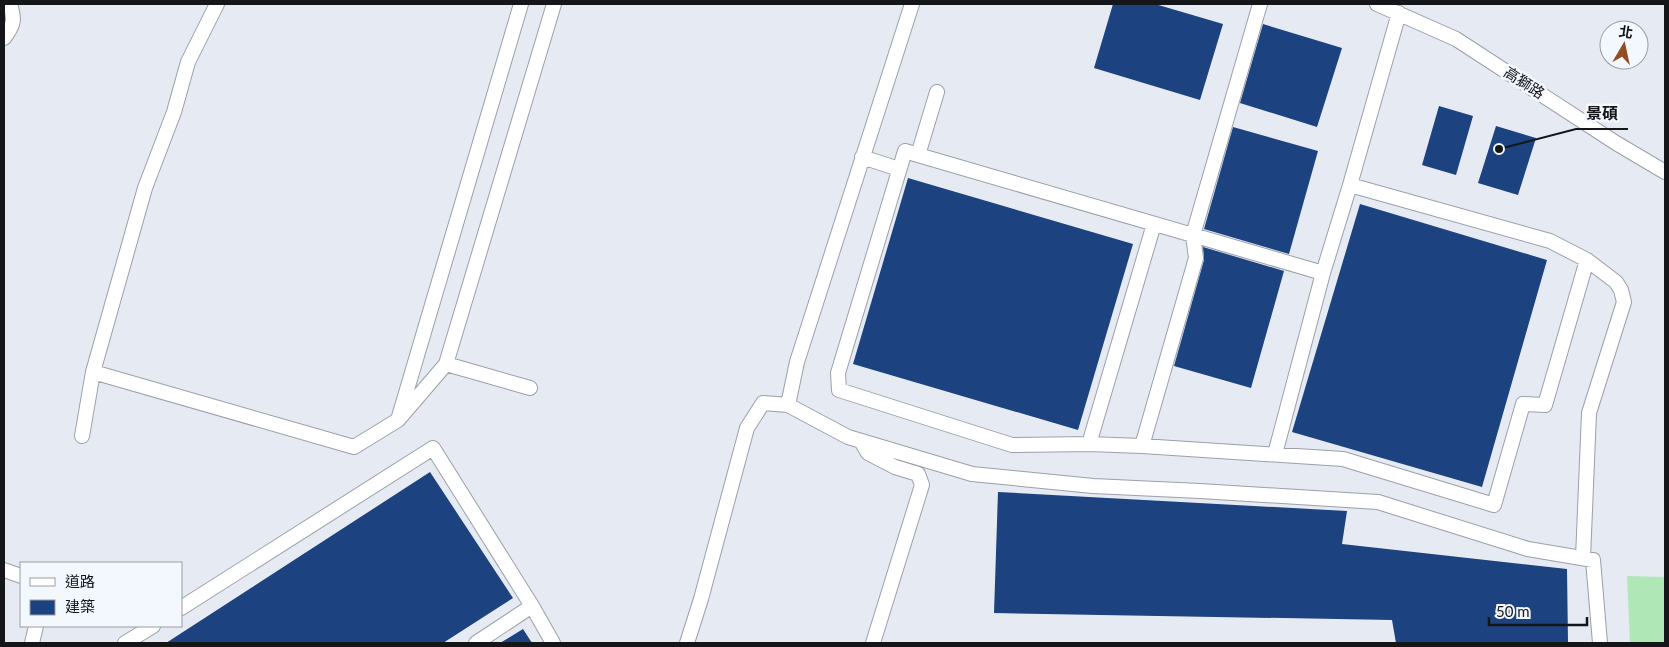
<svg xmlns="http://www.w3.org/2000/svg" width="1669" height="647" viewBox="0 0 1669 647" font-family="Lato,'Noto Sans TC',sans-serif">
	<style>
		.green { fill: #b0e7b7 }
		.building { fill: #1c427f }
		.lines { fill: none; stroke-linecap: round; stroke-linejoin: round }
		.minor-casing { stroke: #9ba0a8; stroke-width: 16 }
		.minor { stroke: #fff; stroke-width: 14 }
		.labels { text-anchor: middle; stroke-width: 5; stroke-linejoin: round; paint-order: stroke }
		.street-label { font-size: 15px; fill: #141619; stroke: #f3f8ff }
		.leader { fill: none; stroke: #141619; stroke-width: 2 }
		.callout-dot { fill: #141619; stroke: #f3f8ff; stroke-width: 2 }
		.callout-label { font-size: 16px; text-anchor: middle; font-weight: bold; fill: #141619; stroke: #f3f8ff; stroke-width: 5; stroke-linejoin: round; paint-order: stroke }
	</style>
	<rect width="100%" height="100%" fill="#e5eaf3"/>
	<path class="green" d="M1627,576L1665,577V643H1630Z"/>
	<path class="building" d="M1113,4H1155L1223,24L1200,100L1094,68Z
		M1263,24L1342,48L1317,127L1240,103Z
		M1439,106L1473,116L1456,175L1422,165Z
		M1496,126L1536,138L1518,195L1478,183Z
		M1233,127L1318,151L1289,254L1204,229Z
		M908,178L1133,244L1078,430L853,364Z
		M1360,204L1547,260L1482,487L1292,432Z
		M1203,247L1284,271L1251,388L1174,366L1204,260Z
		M430,472L513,598L443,643H166Z
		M998,492L1347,511L1342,544L1567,569L1568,643H1396L1392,620L994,613Z
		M523,629L532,643H500Z"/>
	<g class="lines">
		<g class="minor-casing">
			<path id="minor" d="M1377,4L1456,39L1616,143L1665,172
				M4,38C14,25 15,20 10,4
				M937,92L918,155L1323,273
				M918,155L905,151L838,373L839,390L1012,445L1089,444L1142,446L1343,459L1494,505L1523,404L1545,405L1587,260
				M862,157L899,169
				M1350,185L1550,241L1587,260L1616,282L1621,290L1624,302L1589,413L1583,558
				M93,372L354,447L398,420L446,364
				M530,388L446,364L554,4
				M788,405L848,437L972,474L1093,486L1200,491L1378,502L1528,549L1593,560L1600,643
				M398,420L521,4
				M82,436L93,372L145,188L174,112L188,62L217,4
				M861,441L868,453L895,467L918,474L922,485L873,643
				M1089,444L1154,224
				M1142,446L1196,258L1193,235L1260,4
				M1275,454L1323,273L1350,185L1399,13
				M4,570L21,576
				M181,608L433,448L532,606L553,643
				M32,643L36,626
				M125,643L153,626
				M476,643L532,606
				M687,643L701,599L747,428L763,403L788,405L797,362L912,4"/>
		</g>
		<use href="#minor" class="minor"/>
	</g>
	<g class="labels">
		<g class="street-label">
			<text transform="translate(1524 83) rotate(33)" y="5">高獅路</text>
		</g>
	</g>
	<path class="leader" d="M1499 149L1576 129H1628"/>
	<circle class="callout-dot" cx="1499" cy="149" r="5"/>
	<g class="callout-label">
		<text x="1602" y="119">景碩</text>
	</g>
	<rect width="1669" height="647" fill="none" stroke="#141619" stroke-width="10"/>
	<rect x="20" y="562" width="162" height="65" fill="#f3f8ff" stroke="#9a9ea3"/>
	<rect x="30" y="578" width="25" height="8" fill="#ffffff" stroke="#9a9ea3"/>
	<text x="65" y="587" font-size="15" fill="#141619">道路</text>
	<rect x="30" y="600" width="25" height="15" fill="#1c427f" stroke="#9a9ea3"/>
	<text x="65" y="612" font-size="15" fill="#141619">建築</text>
	<g transform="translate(1624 45) rotate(9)"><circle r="24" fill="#f3f8ff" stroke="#9a9ea3"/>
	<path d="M0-4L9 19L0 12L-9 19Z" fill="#924e22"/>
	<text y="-8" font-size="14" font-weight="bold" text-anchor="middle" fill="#141619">北</text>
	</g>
	<path d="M1489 617v8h98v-8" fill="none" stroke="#141619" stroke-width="2.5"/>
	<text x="1496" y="617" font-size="15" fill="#141619" stroke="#f3f8ff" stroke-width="4" paint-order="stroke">50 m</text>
</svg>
